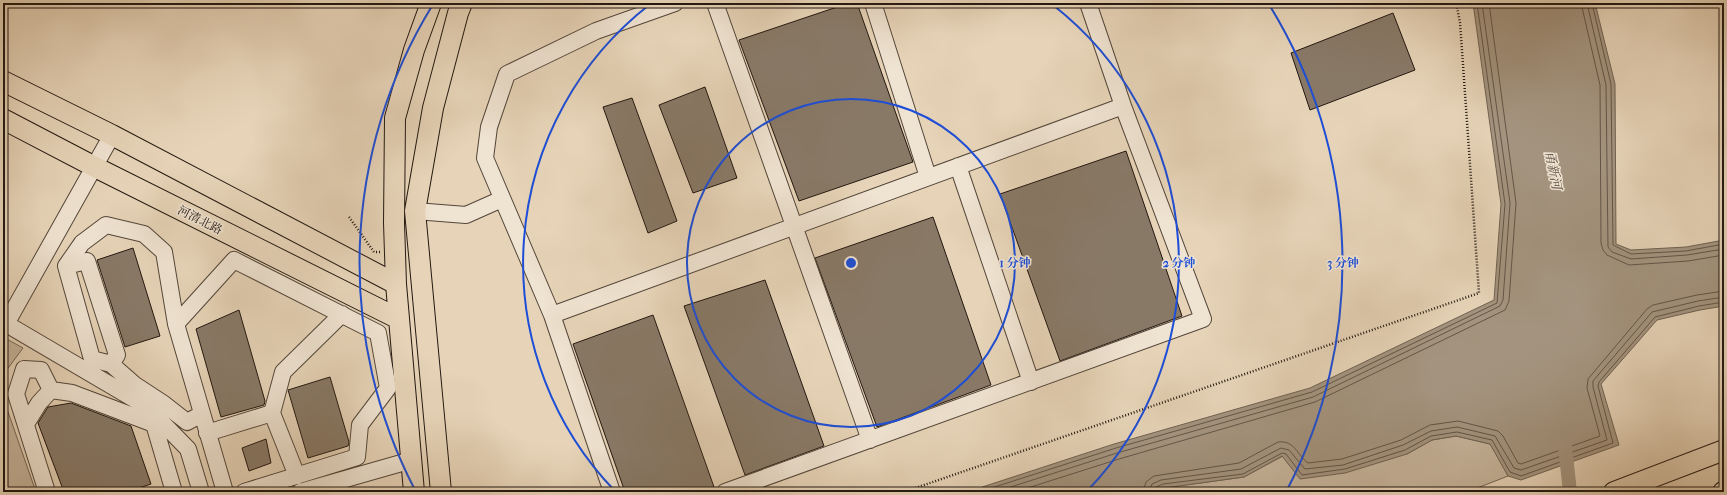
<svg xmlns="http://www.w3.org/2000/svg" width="1727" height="495" viewBox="0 0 1727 495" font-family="'IM FELL French Canon','Noto Serif SC',serif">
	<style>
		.green { fill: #c6b49b; stroke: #746656 }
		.water { fill: #a4947f; stroke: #706253 }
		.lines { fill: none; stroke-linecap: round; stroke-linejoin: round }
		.shore { stroke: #635648; stroke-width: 1 }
		.canal { stroke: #a4947f; stroke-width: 14 }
		.building { fill: #887967; stroke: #221710 }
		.minor-casing { stroke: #53463a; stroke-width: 18 }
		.major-casing { stroke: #221710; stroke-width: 22 }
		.path { stroke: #221710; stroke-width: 2.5; stroke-dasharray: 1 2; stroke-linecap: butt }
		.minor { stroke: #efe3d1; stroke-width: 16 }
		.major { stroke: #e7d4b8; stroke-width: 20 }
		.ring { fill: none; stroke: #1d4ed8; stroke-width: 2 }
		.labels { text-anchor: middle; stroke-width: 3; stroke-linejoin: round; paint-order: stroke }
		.street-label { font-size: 12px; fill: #221710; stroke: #efe3d1 }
		.water-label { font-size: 13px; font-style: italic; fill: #56493c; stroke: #efe3d1 }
		.centre { fill: #1d4ed8; stroke: #efe3d1; stroke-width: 2 }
		.ring-label { font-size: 12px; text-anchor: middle; font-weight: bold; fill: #1d4ed8; stroke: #efe3d1; stroke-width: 3; stroke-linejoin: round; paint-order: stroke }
	</style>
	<rect width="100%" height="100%" fill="#e7d4b8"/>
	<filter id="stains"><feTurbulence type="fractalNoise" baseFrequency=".005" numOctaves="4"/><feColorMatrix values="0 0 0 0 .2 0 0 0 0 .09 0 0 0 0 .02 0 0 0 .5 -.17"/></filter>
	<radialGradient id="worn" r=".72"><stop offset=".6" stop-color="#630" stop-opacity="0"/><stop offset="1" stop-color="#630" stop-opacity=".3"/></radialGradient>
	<path class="green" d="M3,337L23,348L3,375L7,409L36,492H3Z
		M1456,436L1490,444L1500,457L1508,476L1467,492H1153L1164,488L1244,477L1283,456L1407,454L1432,440Z"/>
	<path class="water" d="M1473,3H1595L1615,84L1616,244L1631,250L1686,247L1724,240V306L1700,310L1657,320L1601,384L1619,445L1521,480L1508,476L1490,444L1456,436L1432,440L1407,454L1345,473L1300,479L1282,456L1244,477L1164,488L1153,492H967L1114,444L1310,388L1494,300L1501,204Z"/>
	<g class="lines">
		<path class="shore" d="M1581,3L1600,85L1601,243L1603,250L1607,255L1629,265L1688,261L1724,255
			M1587,3L1606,85L1608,247L1612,252L1631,259L1687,255L1724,249
			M1592,3L1611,84L1613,245L1631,254L1686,251L1724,244
			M979,492L1116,448L1312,392L1497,303L1505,204L1477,3
			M995,492L1117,453L1313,397L1500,306L1503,300L1510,203L1482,3
			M1015,492L1119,459L1315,402L1505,310L1509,301L1516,203L1489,3
			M1143,492L1146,482L1154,476L1239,463L1278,442C1295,440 1297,455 1308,463L1342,459L1401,440L1430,425L1458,421L1498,431L1503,436L1518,463L1521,464L1600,436L1587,388L1588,379L1647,309L1653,305L1697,295L1724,291
			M1149,492L1152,484L1161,480L1241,469L1281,448L1289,450L1305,469L1343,465L1403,445L1431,431L1457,427L1495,436L1514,468L1521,470L1607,440L1593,387V381L1652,312L1698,301L1724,297
			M1154,492L1156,487L1163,484L1243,474L1282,453L1286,454L1302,475L1345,469L1405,450L1431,436L1457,432L1492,440L1510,472L1521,476L1613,443L1598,386L1599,382L1655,317L1699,306L1724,302"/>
		<path class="canal" d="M1565,446L1570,492"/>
	</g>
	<path class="building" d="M849,3H857L913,162L799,201L739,40Z
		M1393,13L1415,70L1310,110L1291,53Z
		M705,87L737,178L693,193L659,105Z
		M632,98L677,221L648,233L603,107Z
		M1126,151L1182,316L1060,361L1000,194Z
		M933,217L991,385L877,427L815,258Z
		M133,248L160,336L125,347L97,260Z
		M765,280L824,446L745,475L684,306Z
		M239,310L265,401L264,405L221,417L196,329Z
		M653,315L714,487L701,492H625L573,344Z
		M330,377L349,442L348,446L308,458L288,390Z
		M71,403L131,426L151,484L127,492H64L38,423L48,407Z
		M266,439L271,463L249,471L242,448Z"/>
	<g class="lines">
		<g class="minor-casing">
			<path id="minor" d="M715,3L870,440
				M873,3L928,177
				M958,166L1031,382
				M415,211L466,215L502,199
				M66,266L87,261L117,355L111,364
				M552,315L1123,106
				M3,322L146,406L188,449L201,492
				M6,324L112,135
				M176,324L234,260L378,333L388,388L360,425L357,457L244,492
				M272,413L283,372L342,314
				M202,414L187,422L164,404L135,385L111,364L92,359L66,266L82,243L106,225L144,234L164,252L176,324L225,492
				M26,424L39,403L51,390
				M207,433L272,413L297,476
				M47,492L16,394L24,369L41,370L51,390L72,393L154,424L174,492
				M300,492L412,460
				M612,492L552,315L485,158L489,127L507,74L596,31L675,3
				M725,492L1203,319L1123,106L1088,3"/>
		</g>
		<g class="major-casing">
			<path id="major" d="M3,81L112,135L396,284
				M3,119L93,166L399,319
				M414,492L396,284L394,223L395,118L414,50L431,3
				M441,492L415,211L433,108L458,13L462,3
				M1614,492L1724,450
				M1723,492H1724"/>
		</g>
		<path class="path" d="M349,217L374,252H380
			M904,492L1479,293L1460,22L1456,3"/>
		<use href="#minor" class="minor"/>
		<use href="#major" class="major"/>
	</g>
	<g class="ring">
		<circle cx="851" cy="263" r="164"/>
		<path d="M615 491A328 328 0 0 1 649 5M1053 5A328 328 0 0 1 1087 491"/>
		<path d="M415 490A492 492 0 0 1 432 6M1270 6A492 492 0 0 1 1287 490"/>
	</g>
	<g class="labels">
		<g class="street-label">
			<text transform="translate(200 220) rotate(27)" y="4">河清北路</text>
		</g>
		<g class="water-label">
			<text transform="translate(1554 170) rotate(79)" y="5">甬新河</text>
		</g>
	</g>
	<circle cx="851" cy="263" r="6" class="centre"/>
	<g class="ring-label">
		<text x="1015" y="267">1 分钟</text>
		<text x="1179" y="267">2 分钟</text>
		<text x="1343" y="267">3 分钟</text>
	</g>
	<rect width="1727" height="495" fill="none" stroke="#e7d4b8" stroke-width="16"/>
	<rect x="4" y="4" width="1719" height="487" fill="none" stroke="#221710" stroke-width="2"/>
	<rect x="8" y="8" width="1711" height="479" fill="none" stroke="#221710"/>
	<rect width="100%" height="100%" filter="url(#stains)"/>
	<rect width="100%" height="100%" fill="url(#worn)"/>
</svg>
